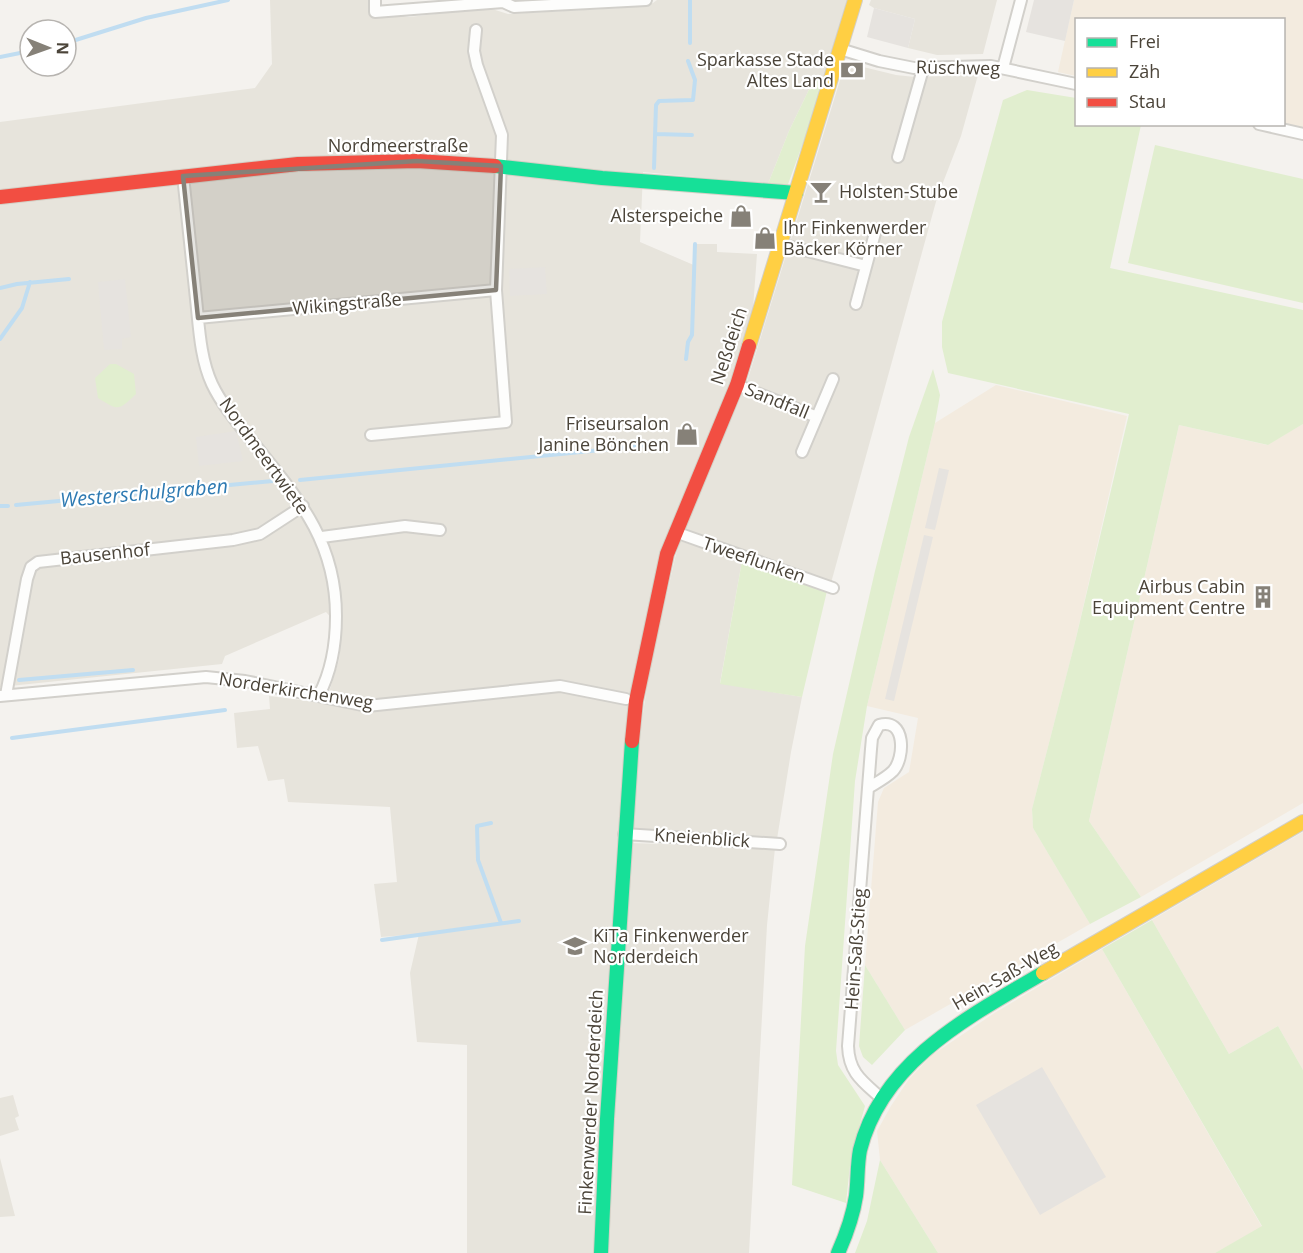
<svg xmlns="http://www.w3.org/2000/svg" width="1303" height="1253" viewBox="0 0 1303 1253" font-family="'Open Sans',sans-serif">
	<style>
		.residential { fill: #e7e4dc }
		.commercial { fill: #f3ebdf }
		.green { fill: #e1eecf }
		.parking { fill: #e6e3df }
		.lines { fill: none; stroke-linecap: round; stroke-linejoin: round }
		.stream { stroke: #c0ddf1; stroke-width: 4 }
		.street-casing { stroke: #d2d0cb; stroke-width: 14 }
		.fast-casing { stroke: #d3cfc5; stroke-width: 16 }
		.slow-casing { stroke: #d3cfc5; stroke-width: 16 }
		.jam-casing { stroke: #d3cfc5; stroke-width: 16 }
		.street { stroke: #fdfdfc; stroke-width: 10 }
		.fast { stroke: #16e098; stroke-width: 14 }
		.slow { stroke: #ffcf43; stroke-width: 14 }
		.jam { stroke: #f24e42; stroke-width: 14 }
		.marked { fill: #868178; fill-opacity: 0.2; stroke: #868178; stroke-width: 4.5; stroke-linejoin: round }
		.labels { text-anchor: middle; stroke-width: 4.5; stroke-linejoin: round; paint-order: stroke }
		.poi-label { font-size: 18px; fill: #4b4439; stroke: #fff; text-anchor: end }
		.street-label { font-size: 18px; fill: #4b4439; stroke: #fff }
		.water-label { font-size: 20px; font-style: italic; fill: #2e7ab2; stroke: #fff }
	</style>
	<rect width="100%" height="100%" fill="#f4f2ee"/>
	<path class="residential" d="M270,0H374L385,13L409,17L489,8L508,14L622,8L653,3L657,0H847L823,79L819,75L815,77L789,131L768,184L643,172L640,242L696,266V244H717V252L757,254L752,322L733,381L668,531L632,695L574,683L558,682L383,701L355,699L329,692L339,660L342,630L326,612L225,656L222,664L0,687V122L255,88L272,64Z
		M871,0H997L983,54L937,55L908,48L915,19L874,8L869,5Z
		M845,64H851L896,75L915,77L978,75L961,136L937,198L831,583L683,530L746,385Z
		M680,541L742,561L720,683L802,697L791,752L777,839L633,831L639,741L649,673L675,558Z
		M565,690L630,705L597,1253H467V1045L417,1042L410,973L419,934L381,937L374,884L397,882L390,807L288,802L284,779L268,781L258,746L237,748L234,713L270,709L269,696L333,704L360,711Z
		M631,843L775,848L767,925L749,1253H607L613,1086Z
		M13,1095L19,1116L15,1118L19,1130L0,1136V1098Z
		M0,1158L15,1216L0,1217Z"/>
	<path class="commercial" d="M1074,0H1303V129L1284,124V20H1076V76L1058,72Z
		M996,385L1127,416L1075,642L1032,809L1033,828L1090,924L905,1030L865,965L878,802L884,788L909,772L918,718L867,706L935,423Z
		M1303,424V803L1141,897L1089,821L1179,425L1267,445Z
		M1303,832V1070L1278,1026L1229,1054L1152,920Z
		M1102,949L1262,1227L1215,1253H938L880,1160L877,1131L891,1106L909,1079L932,1055L996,1012Z"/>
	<path class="green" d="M819,75L823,79L818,102L787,187L768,184L789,131L815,77Z
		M1027,90L1076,98V124L1141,125L1110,268L1303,310V424L1268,445L1179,425L1089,821L1141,897L1090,924L1033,828L1032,809L1076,638L1129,414L948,373L942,347V322L1003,100Z
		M1155,145L1303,179V303L1128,263Z
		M110,364H116L134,374L136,394C118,411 119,411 98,398L95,378Z
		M933,369L940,395L935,423L867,706L855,781L836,1051L838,1065L865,1106L851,1156L846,1203L792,1185L805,946L833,754L875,571L909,437Z
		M742,561L827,591L802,697L720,684Z
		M1152,920L1229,1054L1278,1026L1303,1070V1252L1301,1253H1215L1262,1226L1102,949Z
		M865,965L905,1030L872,1065L863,1057L859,1046Z
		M880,1160L938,1253H855L867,1221Z"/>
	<path class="parking" d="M1034,0H1074L1065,41L1026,32Z
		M874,8L915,19L908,48L867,37Z
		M545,267L547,294L510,296L509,269Z
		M125,279L131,337L122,339V349L104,350L98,282Z
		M236,431L243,461L199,466L196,437Z
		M939,468L949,470L935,530L925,528Z
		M924,535L933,537L894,701L885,699Z
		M1042,1067L1106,1177L1040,1215L976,1105Z"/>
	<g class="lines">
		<path class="stream" d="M66,43L146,18L228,0
			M690,43V0
			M0,57L30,51
			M655,134L692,135
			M654,168L656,105L659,101L693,100L695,80L688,61
			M0,288L17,284L69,279
			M0,339L22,308L30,282
			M686,359L688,342L692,335L695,244
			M300,480L641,446
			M16,505L273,481
			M0,506H8
			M19,680L133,670
			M12,738L225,710
			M491,823L477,826L478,860L501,923
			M382,940L519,921"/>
		<g class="street-casing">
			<path id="street" d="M375,0V12L503,2
				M503,2L514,7L646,0
				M840,49L879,61L914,68L991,66L1076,84
				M1003,68L1021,0
				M1259,124L1303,134
				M898,157L923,69
				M183,176C187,217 192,258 196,299C199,326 200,358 212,384C221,403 235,420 248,436C294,494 336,537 336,616C336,643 332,670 319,695
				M780,244L866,266
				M856,304L875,233
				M198,318L496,290
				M737,385L817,417
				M371,435L506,422L496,290L502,135L477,65L474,51L476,30
				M802,452L833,379
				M675,532L833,588
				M322,537L405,526L440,530
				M6,695L27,579L31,567L38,562L233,540L260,534L303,506
				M0,696L206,677L245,681L367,706L560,686L626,699
				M868,788C876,783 886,778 893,771C905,758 906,717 879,725L872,738L871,749L848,1046C849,1073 862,1081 881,1098
				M624,834L780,844"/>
		</g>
		<g class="fast-casing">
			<path id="fast" d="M495,166L602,178L796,193
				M601,1253L607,1119L632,741
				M838,1253C846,1235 853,1216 856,1196C858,1181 857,1165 860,1150C882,1061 970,1016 1043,973"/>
		</g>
		<g class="slow-casing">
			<path id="slow" d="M749,346L855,0
				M1043,973L1303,822"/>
		</g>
		<g class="jam-casing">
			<path id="jam" d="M0,197L298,164L417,161L495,166
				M632,741L636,701L667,554L737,385L749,346"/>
		</g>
		<use href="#street" class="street"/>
		<use href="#fast" class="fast"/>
		<use href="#slow" class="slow"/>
		<use href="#jam" class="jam"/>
	</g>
	<path class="marked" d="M417,161L501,166L496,290L198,318L183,176Z"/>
	<defs>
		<g id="bank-bare" transform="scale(1.8)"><path d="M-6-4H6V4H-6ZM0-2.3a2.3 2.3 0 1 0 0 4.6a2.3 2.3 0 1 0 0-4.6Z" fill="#868178" stroke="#fff" stroke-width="2.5" paint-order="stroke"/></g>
		<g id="bar-bare" transform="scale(1.8)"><path d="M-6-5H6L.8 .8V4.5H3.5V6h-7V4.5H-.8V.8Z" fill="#868178" stroke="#fff" stroke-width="2.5" paint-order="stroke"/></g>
		<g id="shop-bare" transform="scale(1.8)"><path d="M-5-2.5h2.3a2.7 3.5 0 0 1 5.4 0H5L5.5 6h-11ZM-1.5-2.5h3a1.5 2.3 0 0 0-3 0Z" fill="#868178" stroke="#fff" stroke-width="2.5" paint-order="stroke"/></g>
		<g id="building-bare" transform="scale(1.8)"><path d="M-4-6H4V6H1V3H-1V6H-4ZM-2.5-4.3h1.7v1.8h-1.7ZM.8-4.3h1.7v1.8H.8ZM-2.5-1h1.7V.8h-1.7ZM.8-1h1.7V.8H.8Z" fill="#868178" stroke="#fff" stroke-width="2.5" paint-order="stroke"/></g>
		<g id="school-bare" transform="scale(1.8)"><path d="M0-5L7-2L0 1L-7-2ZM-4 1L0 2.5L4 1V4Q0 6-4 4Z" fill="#868178" stroke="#fff" stroke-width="2.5" paint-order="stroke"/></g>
	</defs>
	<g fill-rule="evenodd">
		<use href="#bank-bare" x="852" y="70"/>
		<use href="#bar-bare" x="821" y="192"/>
		<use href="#shop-bare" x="741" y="216"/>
		<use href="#shop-bare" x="765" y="238"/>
		<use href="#shop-bare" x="687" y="434"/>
		<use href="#building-bare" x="1263" y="597"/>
		<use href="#school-bare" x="575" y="946"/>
	</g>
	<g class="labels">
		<g class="poi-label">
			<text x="834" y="66">Sparkasse Stade<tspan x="834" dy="21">Altes Land</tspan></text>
			<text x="839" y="198" text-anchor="start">Holsten-Stube</text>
			<text x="723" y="222">Alsterspeiche</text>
			<text x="783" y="234" text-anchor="start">Ihr Finkenwerder<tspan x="783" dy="21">Bäcker Körner</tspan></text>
			<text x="669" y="430">Friseursalon<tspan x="669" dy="21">Janine Bönchen</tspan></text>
			<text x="1245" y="593">Airbus Cabin<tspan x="1245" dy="21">Equipment Centre</tspan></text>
			<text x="593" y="942" text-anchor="start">KiTa Finkenwerder<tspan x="593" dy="21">Norderdeich</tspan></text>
		</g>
		<g class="street-label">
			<text transform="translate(958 68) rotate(1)" y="6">Rüschweg</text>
			<text x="398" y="152">Nordmeerstraße</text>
			<text transform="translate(347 304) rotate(-5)" y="6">Wikingstraße</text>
			<text transform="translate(729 346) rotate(-72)" y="6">Neßdeich</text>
			<text transform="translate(777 401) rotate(22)" y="6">Sandfall</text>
			<text transform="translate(264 456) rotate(54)" y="6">Nordmeertwiete</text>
			<text transform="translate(105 554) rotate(-6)" y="6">Bausenhof</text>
			<text transform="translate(754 560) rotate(19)" y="6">Tweeflunken</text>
			<text transform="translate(296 691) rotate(9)" y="6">Norderkirchenweg</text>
			<text transform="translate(702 838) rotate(4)" y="6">Kneienblick</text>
			<text transform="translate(856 949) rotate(-86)" y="6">Hein-Saß-Stieg</text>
			<text transform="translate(1005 976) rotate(-30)" y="6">Hein-Saß-Weg</text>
			<text transform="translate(591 1102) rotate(-87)" y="6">Finkenwerder Norderdeich</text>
		</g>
		<g class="water-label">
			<text transform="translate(144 493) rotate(-5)" y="7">Westerschulgraben</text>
		</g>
	</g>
	<rect x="1075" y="18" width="210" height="108" fill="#ffffff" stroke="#b7b4b0" stroke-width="1.5"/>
	<rect x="1087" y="38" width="30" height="9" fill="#16e098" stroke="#b7b4b0" stroke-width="1.5"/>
	<text x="1129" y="48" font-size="18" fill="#4b4439">Frei</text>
	<rect x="1087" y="68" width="30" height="9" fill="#ffcf43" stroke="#b7b4b0" stroke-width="1.5"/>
	<text x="1129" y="78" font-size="18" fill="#4b4439">Zäh</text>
	<rect x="1087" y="98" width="30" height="9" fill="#f24e42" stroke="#b7b4b0" stroke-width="1.5"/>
	<text x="1129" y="108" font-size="18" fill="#4b4439">Stau</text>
	<g transform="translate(48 48) rotate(91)"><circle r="28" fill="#ffffff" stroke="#b7b4b0" stroke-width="1.5"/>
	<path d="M0-4.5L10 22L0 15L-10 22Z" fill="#868178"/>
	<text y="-9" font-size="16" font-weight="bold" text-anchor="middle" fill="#4b4439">N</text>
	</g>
</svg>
